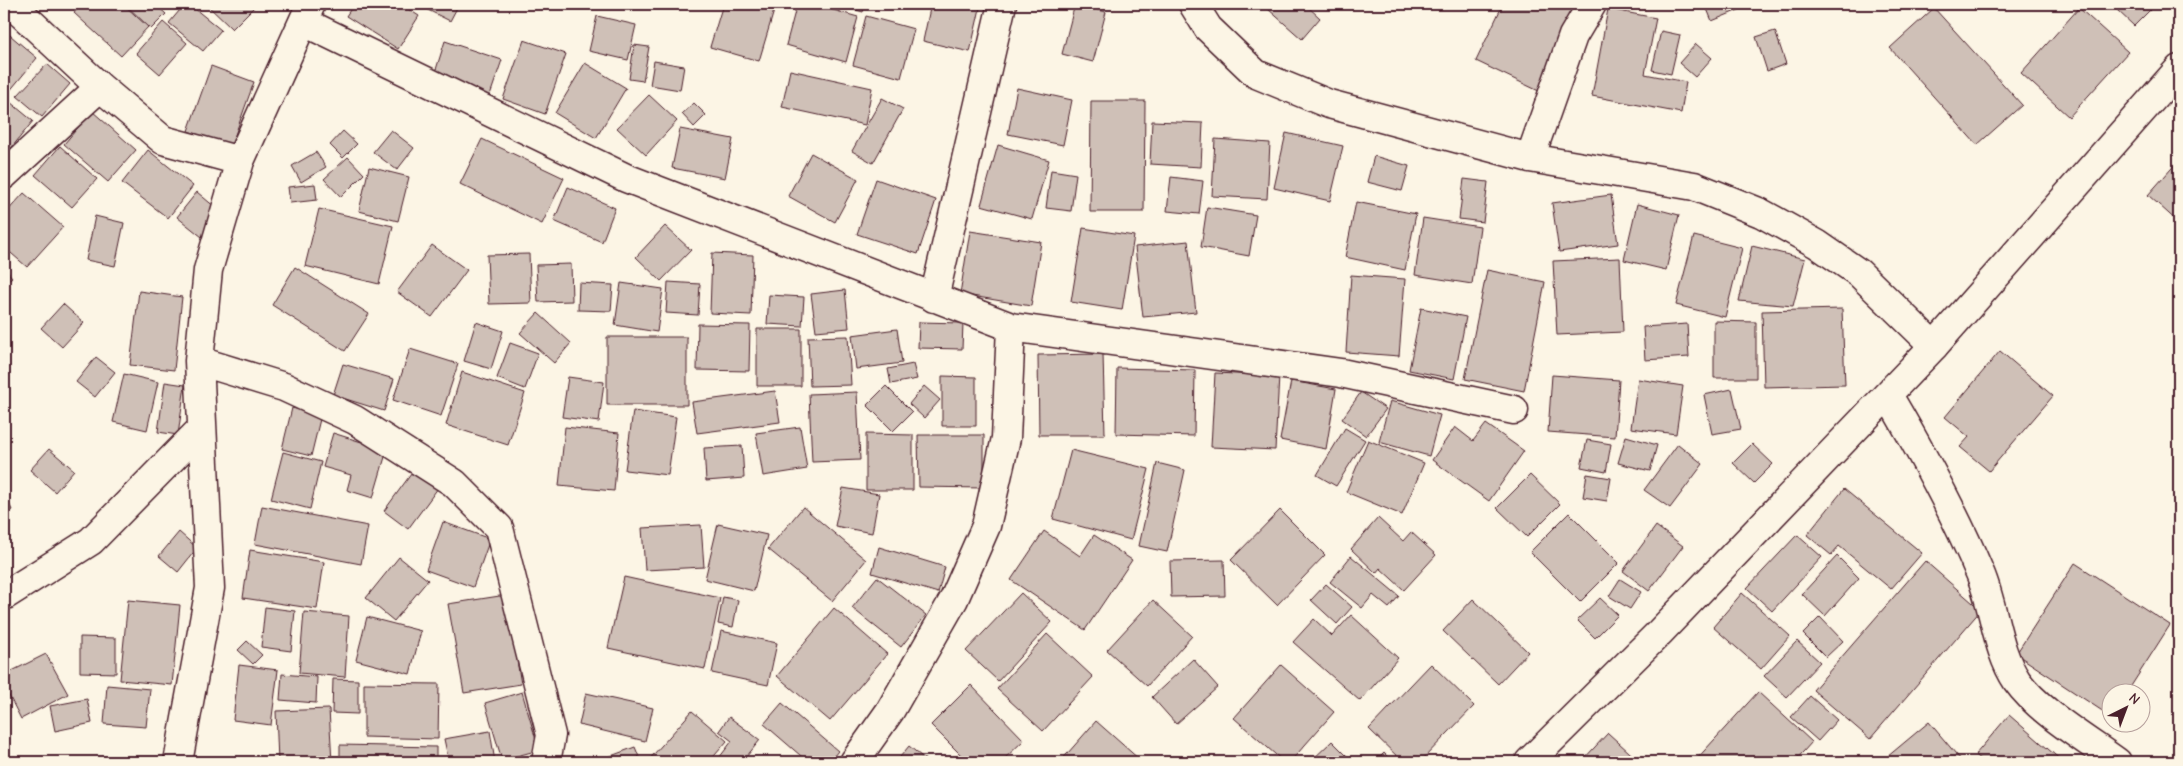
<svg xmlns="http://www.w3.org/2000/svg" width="2183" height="766" viewBox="0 0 2183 766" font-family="'Comic Neue',sans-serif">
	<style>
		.building { fill: #cfc0b7; stroke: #4a1f2b }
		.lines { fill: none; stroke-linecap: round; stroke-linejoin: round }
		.street-casing { stroke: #4a1f2b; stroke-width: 31 }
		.secondary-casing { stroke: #4a1f2b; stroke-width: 31 }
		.street { stroke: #fcf5e5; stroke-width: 28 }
		.secondary { stroke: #fcf5e5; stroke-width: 28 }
	</style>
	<rect width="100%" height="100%" fill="#fcf5e5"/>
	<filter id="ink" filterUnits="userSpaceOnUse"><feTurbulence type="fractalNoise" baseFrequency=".02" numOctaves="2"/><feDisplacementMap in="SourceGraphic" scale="10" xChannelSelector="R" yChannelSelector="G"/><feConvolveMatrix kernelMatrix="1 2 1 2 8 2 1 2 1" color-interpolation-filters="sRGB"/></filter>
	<g filter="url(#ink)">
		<path class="building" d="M82,4H123L148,27L121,56L74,13Z
			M125,4H155L166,14L151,29Z
			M158,4H171L165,10Z
			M185,4H189L221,30L203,51L169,23Z
			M206,4H257L232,29Z
			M354,4H400L419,16L398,49L346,16Z
			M428,4H459L450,21L426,9Z
			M723,4H776L759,61L710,47Z
			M797,4H812L858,17L846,62L786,45Z
			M835,4H865L863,12Z
			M931,4H981L970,52L923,41Z
			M1075,4L1106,12L1093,62L1062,54Z
			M1272,4H1305L1320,18L1302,39L1268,9Z
			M1503,4H1586L1543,93L1476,61Z
			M1705,4H1753L1712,21Z
			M2121,4H2156L2134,26L2116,9Z
			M1934,8L2022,105L1977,145L1890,48Z
			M2079,8L2128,52L2069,117L2021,73Z
			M1608,9L1656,18L1645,74L1686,82L1681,113L1592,96Z
			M597,16L636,25L628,60L589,51Z
			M866,16L914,29L901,78L853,65Z
			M163,22L187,43L160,74L136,53Z
			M4,30L37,58L8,93L4,90Z
			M1661,31L1680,35L1671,74L1652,70Z
			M1775,31L1786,64L1767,71L1756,37Z
			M524,40L566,54L545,114L503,99Z
			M445,41L502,60L489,98L433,79Z
			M1696,44L1712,58L1695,77L1679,63Z
			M634,45L649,47L643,81L629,79Z
			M654,61L684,66L680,90L650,85Z
			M585,63L626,88L596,138L555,113Z
			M47,64L70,84L42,117L17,96Z
			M211,66L254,82L231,146L188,131Z
			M790,70L872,88L865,125L782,107Z
			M1017,88L1072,100L1063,145L1008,134Z
			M649,95L677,121L646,155L617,128Z
			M4,97L33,121L4,157Z
			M882,98L903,109L873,163L852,151Z
			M1091,101H1145L1144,212H1090Z
			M694,103L706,115L694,127L682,114Z
			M92,111L136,150L108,182L64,144Z
			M1152,121L1203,123L1201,167L1150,164Z
			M680,129L733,139L725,178L672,168Z
			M391,130L414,148L397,170L373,152Z
			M343,131L357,144L343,158L330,145Z
			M1286,133L1343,146L1330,201L1274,188Z
			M482,139L564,178L542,224L460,184Z
			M1215,139L1270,143L1267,199L1212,196Z
			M998,145L1049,160L1032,219L981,205Z
			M60,146L97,179L72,207L35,175Z
			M148,150L193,186L168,218L122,183Z
			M316,152L326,167L301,182L292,166Z
			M811,153L858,179L835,222L788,196Z
			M1374,156L1409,166L1402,191L1367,182Z
			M348,157L364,174L341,197L324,179Z
			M2179,160V223L2148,195Z
			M369,167L409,177L398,221L359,211Z
			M1051,170L1076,174L1071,211L1046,208Z
			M1171,177L1203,181L1199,214L1167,211Z
			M876,179L936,200L918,254L857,234Z
			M1464,179L1488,182L1483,222L1459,219Z
			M315,184L317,200L290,203L288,187Z
			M568,187L615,208L602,242L554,221Z
			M197,192L222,213L202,237L177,217Z
			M24,193L63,227L27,267L4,247V215Z
			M1611,195L1618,244L1559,252L1552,203Z
			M1356,202L1416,214L1405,270L1345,257Z
			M1637,204L1679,215L1666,270L1624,260Z
			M1207,207L1256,215L1249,256L1201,247Z
			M319,209L393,226L379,284L305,266Z
			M95,216L124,223L115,266L86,260Z
			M1423,218L1480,227L1472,284L1415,275Z
			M665,226L691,250L661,281L636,257Z
			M1083,228L1134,236L1122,310L1071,302Z
			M970,231L1041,242L1031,306L960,294Z
			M1694,236L1742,248L1725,317L1676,305Z
			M1188,241L1196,312L1143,317L1135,247Z
			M432,245L467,270L432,317L397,292Z
			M1752,246L1805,259L1793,306L1739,301Z
			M712,253L753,255L751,315L710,313Z
			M529,254L531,303L489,304L487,255Z
			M1620,258L1623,332L1557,335L1553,261Z
			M571,264L572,301L538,302L536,265Z
			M295,267L369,314L345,351L272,305Z
			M4,268L12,277L4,285Z
			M1487,270L1545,282L1524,391L1465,379Z
			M1351,275L1405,279L1399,356L1346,352Z
			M668,282L700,284L698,315L666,313Z
			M579,283L613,285L611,311L578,310Z
			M621,283L663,289L657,332L615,325Z
			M845,290L849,328L816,331L811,294Z
			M139,291L182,297L174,370L130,365Z
			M769,295L804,297L802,326L767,324Z
			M63,304L84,323L62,347L41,328Z
			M1421,308L1466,317L1454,379L1409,370Z
			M1842,309L1845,385L1764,387L1762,311Z
			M538,313L571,343L554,363L520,333Z
			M1714,321L1756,322V378H1714Z
			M476,322L503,331L491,369L464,361Z
			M919,322L963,323L962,349L918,348Z
			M698,324L750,325L749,371L697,370Z
			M1687,324L1689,357L1645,360L1643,327Z
			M757,329H801V386H757Z
			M897,329L902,363L856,369L852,335Z
			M848,336L851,385L810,386L808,337Z
			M607,337H687V405H607Z
			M510,343L538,353L525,389L497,378Z
			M410,349L458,364L441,416L393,400Z
			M2000,351L2053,396L1989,471L1960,447L1969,437L1945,417Z
			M1103,354L1105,435H1039L1038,355Z
			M96,357L115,372L95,397L76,382Z
			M343,364L394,379L384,411L333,395Z
			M913,364L917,379L891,384L888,369Z
			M1117,368L1195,370L1194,436L1116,434Z
			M462,372L525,393L508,445L446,425Z
			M1215,373L1279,376L1275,450L1211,447Z
			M124,374L158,382L147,430L113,422Z
			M1552,375L1619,380L1615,437L1548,432Z
			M942,376L976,377V426H942Z
			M568,377L604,382L599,422L562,417Z
			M1638,379L1683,386L1676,434L1631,428Z
			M1291,381L1336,389L1326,449L1280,440Z
			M165,382L185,385L178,435L158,432Z
			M886,386L912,412L893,431L867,405Z
			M924,386L940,400L924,418L909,404Z
			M1732,389L1741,429L1712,434L1704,395Z
			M775,391L780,422L697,433L692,402Z
			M857,392L860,460L812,462L809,394Z
			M1361,392L1386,409L1366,436L1342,419Z
			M1390,401L1440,415L1429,456L1379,442Z
			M292,408L321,415L311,456L282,449Z
			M633,411L676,417L668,475L625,470Z
			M1486,424L1524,451L1489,501L1432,460L1455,427L1473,441Z
			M565,427L619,433L614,491L559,486Z
			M800,427L807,469L763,476L756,433Z
			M1345,428L1365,440L1336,486L1317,475Z
			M333,433L387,450L373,498L347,490L351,475L323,467Z
			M866,434L913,435V490H866Z
			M918,435H984V488L919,487Z
			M1626,436L1657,445L1650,471L1618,463Z
			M1368,440L1424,463L1402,515L1346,492Z
			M1587,440L1611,444L1606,472L1581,467Z
			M1678,444L1703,464L1670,508L1644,490Z
			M1752,444L1773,464L1754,483L1733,463Z
			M742,446L744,478L706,481L704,448Z
			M49,449L74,470L55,492L30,470Z
			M1071,450L1149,469L1131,540L1053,519Z
			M283,452L321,462L310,509L271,499Z
			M1157,463L1185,470L1167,552L1139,546Z
			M414,470L438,488L408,529L384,511Z
			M1587,474L1611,478L1607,501L1583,497Z
			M1530,475L1560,504L1527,537L1497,508Z
			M843,488L879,494L872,533L835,526Z
			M1844,489L1922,553L1891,589L1839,546L1831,555L1807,535Z
			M4,493L12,510L4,514Z
			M262,506L368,526L361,564L255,544Z
			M803,507L866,560L832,601L768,549Z
			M1280,510L1325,555L1277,605L1231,560Z
			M1569,513L1619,563L1580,602L1530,552Z
			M1378,518L1403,541L1411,532L1436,555L1404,590L1380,568L1376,573L1351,549Z
			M443,522L490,539L473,587L426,570Z
			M718,524L767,535L754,591L705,579Z
			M701,525L704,567L645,570L642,528Z
			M1656,526L1683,546L1649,591L1623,571Z
			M1044,531L1080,556L1094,535L1132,560L1085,630L1011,580Z
			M179,532L197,548L178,572L159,556Z
			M1797,535L1822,557L1772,611L1747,588Z
			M879,547L945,567L938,593L872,573Z
			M250,550L324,562L317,609L243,598Z
			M1351,556L1399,596L1389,608L1373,595L1362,608L1330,582Z
			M1837,556L1859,578L1825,616L1802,594Z
			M399,557L428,580L394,621L366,598Z
			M1224,560L1225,596L1171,597L1170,561Z
			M1925,561L1981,610L1870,739L1813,690Z
			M2075,563L2170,625L2126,694H2110V716L2016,654Z
			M624,577L720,598L705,669L608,648Z
			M877,577L926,615L901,647L852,608Z
			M1620,579L1641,592L1630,609L1609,596Z
			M1326,584L1352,607L1337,624L1311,600Z
			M1021,593L1052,622L998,681L966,651Z
			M1742,593L1790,636L1761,669L1713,627Z
			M506,595L521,684L464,693L448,604Z
			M723,597L738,600L733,627L718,624Z
			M1600,598L1618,615L1595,638L1577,620Z
			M1473,599L1528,652L1498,684L1443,631Z
			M128,600L180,605L172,685L120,680Z
			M1153,600L1192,636L1147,686L1107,650Z
			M265,607L295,611L291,651L261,647Z
			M834,608L887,654L830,721L777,676Z
			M304,612L349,616L345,677L299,673Z
			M1351,615L1398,658L1360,701L1293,642L1314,619L1332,636Z
			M367,617L421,631L410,674L356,660Z
			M1820,617L1843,641L1826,657L1803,634Z
			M721,631L777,643L768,685L712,673Z
			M1047,634L1093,677L1043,731L997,689Z
			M80,637L116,638V673L80,672Z
			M247,641L262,655L253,664L238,650Z
			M1797,641L1820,662L1787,697L1764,676Z
			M46,654L68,694L21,719L4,686V675Z
			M1193,659L1218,687L1176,724L1152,697Z
			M1431,664L1474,706L1420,762H1403L1369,729Z
			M239,665L278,670L271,725L233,720Z
			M1281,665L1334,712L1290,762H1284L1234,718Z
			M282,674L317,677L316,703L280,700Z
			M333,679L358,680V714L332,713Z
			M364,683L439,684L438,739L364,737Z
			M107,685L150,689L146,727L104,724Z
			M971,685L1024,740L1001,762H968L931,725Z
			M522,692L539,750L502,760L485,703Z
			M1758,692L1812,742L1794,762H1694Z
			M586,693L653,708L645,741L579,725Z
			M1810,696L1837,720L1818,741L1791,717Z
			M87,699L92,723L55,731L50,706Z
			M782,703L838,751L829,762H808L764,724Z
			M329,709L332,762H278L276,711Z
			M692,711L727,741L709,762H647Z
			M2009,715L2063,762H1983L1975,755Z
			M729,717L760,740L742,762H716L732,741L719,731Z
			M1096,721L1140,760L1138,762H1060Z
			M1929,722L1961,760L1959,762H1881Z
			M490,731L495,762H449L444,739Z
			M1608,733L1640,762H1581Z
			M1332,741L1353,762H1310Z
			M340,745L436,747V762H340Z
			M909,746L928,762H896Z
			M635,747L641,762H595Z
			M1384,753L1393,762H1375Z
			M18,757L19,762H4V759Z"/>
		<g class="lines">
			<g class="street-casing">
				<path id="street" d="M11,4L100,87L163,140L240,161
					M1193,4L1208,28L1256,74L1329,104L1530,158L1694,186L1761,213L1817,244L1859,273L1934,346
					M304,22L626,178L1011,327L1341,373L1514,410
					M1530,158L1573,36L1592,4
					M4,175L100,87
					M934,298L1002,4
					M199,361L284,387L355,420L454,483L499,528L551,735L546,762
					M1888,395C1922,453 1954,511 1980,573C1995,608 1996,650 2017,681C2038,711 2087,740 2117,762
					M4,596L91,541L201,429
					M178,762L210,588L199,361L208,270L240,161L311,4
					M854,762L890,711L954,599L986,526L1006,438L1011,327"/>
			</g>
			<g class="secondary-casing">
				<path id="secondary" d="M1529,762L1660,632L1934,346L2179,69"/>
			</g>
			<use href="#street" class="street"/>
			<use href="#secondary" class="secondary"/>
		</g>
	</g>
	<rect width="2183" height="766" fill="none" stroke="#fcf5e5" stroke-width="20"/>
	<rect x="10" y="10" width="2163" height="746" fill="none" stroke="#4a1f2b" stroke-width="2" filter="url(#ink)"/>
	<g transform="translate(2126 708) rotate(42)"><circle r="24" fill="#fcf5e5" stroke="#b59f9b"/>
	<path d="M0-4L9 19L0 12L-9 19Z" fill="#4a1f2b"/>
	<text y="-8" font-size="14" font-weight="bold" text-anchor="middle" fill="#4a1f2b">N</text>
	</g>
</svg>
